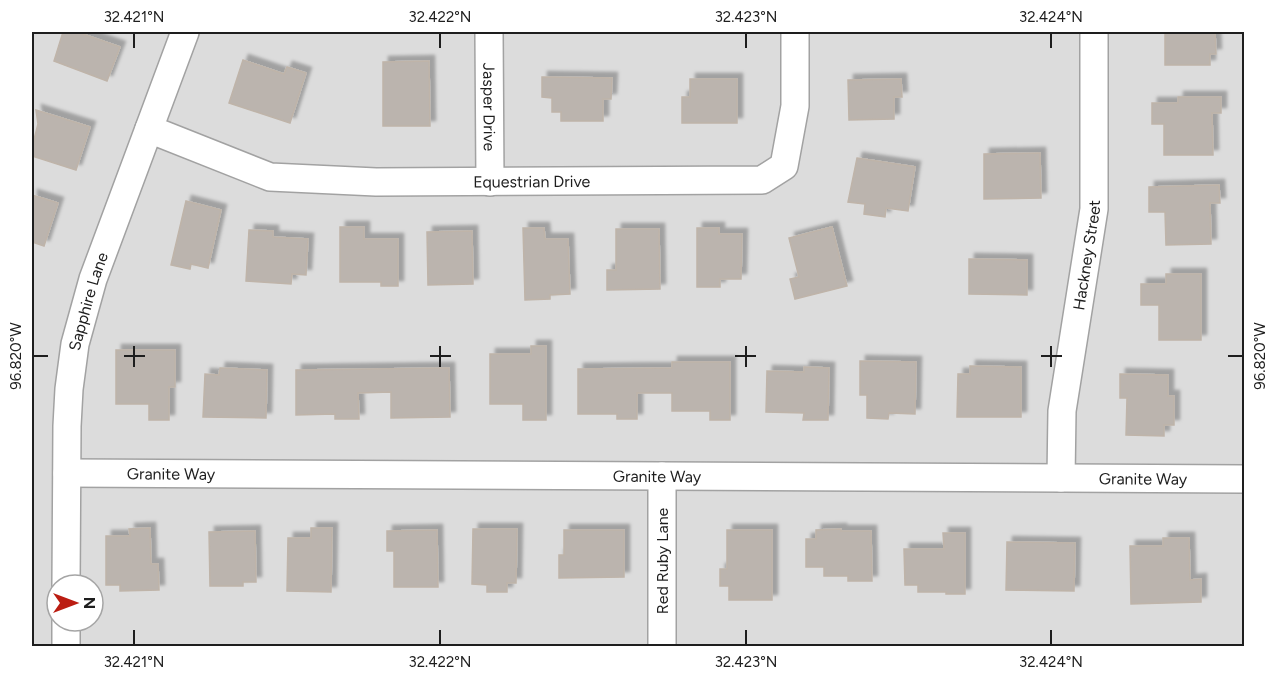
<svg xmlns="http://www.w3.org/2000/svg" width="1276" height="678" viewBox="0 0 1276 678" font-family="Figtree,sans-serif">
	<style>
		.residential { fill: #dcdcdc; fill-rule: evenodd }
		.building { fill: #bbb4ae; stroke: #bfb4a9; stroke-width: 1.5; filter: url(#shadow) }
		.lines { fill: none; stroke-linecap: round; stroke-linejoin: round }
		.minor-casing { stroke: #a2a2a2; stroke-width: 30 }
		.minor { stroke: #fff; stroke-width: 27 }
		.ticks { fill: none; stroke: #1e1e1e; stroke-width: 2 }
		.labels { text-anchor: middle; stroke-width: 4.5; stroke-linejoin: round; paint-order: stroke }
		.street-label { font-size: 16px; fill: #1e1e1e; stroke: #fff }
		.neatline { fill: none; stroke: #1e1e1e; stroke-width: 2 }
		.ticks-label { font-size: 15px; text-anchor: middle; fill: #1e1e1e }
	</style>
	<defs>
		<filter id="shadow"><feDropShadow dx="5.5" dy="-5.5" stdDeviation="1.5" flood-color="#0004"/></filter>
	</defs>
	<rect width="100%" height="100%" fill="#eeece6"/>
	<path class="residential" d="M32,32H1244V646H32ZM57,585H93V621H57Z"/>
	<path class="building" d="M63,32H77L120,47L107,81L54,61Z
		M1165,32H1215L1216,54H1210V65H1165Z
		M243,60L284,74L287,67L306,73L290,123L229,103Z
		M429,61L430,126H383V62Z
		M542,77L612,78L611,99H603V121H561V112H552V98L542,97Z
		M690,79H737V123H682V97H690Z
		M901,79L902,97H894V119L849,120L848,80Z
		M1178,97H1221V113H1212L1213,155H1164V124H1152V103H1178Z
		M36,110L90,127L76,170L32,156V147L38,124Z
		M1040,153L1041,198L984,199V154Z
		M857,158L915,167L908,211L886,208L885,217L864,214L865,204L848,202Z
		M1219,185L1220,203H1210L1211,244L1166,245L1165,212H1149V187Z
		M32,195L58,203L44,246L32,242Z
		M186,201L221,210L208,268L191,264L190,269L171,265Z
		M340,227H364V239H398V286H381V282H340Z
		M832,227L847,286L795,299L790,279L799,277L789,238Z
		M523,228H544L545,239H568L570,294L550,295V299L525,300Z
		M697,228H719V234H742L741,279H720V287H697Z
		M616,229H659L660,289L607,290V270H616Z
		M249,230L273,231V237L308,239L306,275L292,274L291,284L246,281Z
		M472,231L473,284L428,285L427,232Z
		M969,259L1027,260V295L969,294Z
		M1166,274H1201V340H1159V305H1141V284H1166Z
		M531,346H546V420H523V404H490V354H531Z
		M116,350H175V387H169V420H149V404H116Z
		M860,361L916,362L915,414L889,413L888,419L867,418V395H860Z
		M672,362H730V420H710V411H672V393H637V419H617V414H578V369L672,368Z
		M970,366L1021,367V417H957L958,374H970Z
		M804,367L829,368L828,420H803L804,413L766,412L767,371L804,372Z
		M220,368L267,370L266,418L203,417L205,374L219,375Z
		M449,368L450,417L391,418V392L358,393L359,419H335V414L296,415V370Z
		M1120,374L1168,375V396H1174V425H1164V436L1126,435L1127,398H1120Z
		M150,528L151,564H158L159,590L120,591V585H106V536H130L129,529Z
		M311,528H332L331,592L287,591L288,538H311Z
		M473,529H517L516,583H507V592H487V585L472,584Z
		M841,529V531H871L872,581H848V576H824V567H806V539H816V530Z
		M437,530L438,587H394V551H387V531Z
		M564,530H624V577L559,578V555H564Z
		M727,530H772V600H729V586H720V569H727Z
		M255,531L256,582H243V586H210L209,532Z
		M943,533H965V594H946V592H918V585H905L904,549H944Z
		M1163,538H1189L1190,580L1201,579V602L1131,604L1130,546H1163Z
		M1007,542L1075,543L1074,591L1006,590Z"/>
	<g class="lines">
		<g class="minor-casing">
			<g id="minor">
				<path id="s1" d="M489,32L490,182"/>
				<path id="s2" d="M149,129L270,177L376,182L762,180L784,166L795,106V32"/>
				<path id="s3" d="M67,473L1244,479"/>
				<path id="s4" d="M1061,478L1062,411L1094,209V32"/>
				<path id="s5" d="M66,585L67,426L69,389L75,344L93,279L185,32"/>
				<path d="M66,646V621"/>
				<path d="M662,646V476"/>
			</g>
		</g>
		<use href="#minor" class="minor"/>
	</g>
	<path class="ticks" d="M134,33V48M440,33V48M746,33V48M1051,33V48M134,346V367M440,346V367M746,346V367M1051,346V367M33,356H48M124,356H145M430,356H451M735,356H756M1041,356H1062M1228,356H1243M134,630V645M440,630V645M746,630V645M1051,630V645"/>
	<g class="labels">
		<g class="street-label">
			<text dy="6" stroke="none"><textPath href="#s1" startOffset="75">Jasper Drive</textPath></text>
			<text dy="6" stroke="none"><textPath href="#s2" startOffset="392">Equestrian Drive</textPath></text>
			<text dy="6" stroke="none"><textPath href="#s4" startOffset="225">Hackney Street</textPath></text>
			<text dy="6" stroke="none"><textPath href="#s5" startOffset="286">Sapphire Lane</textPath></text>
			<text dy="6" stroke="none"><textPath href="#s3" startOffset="104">Granite Way</textPath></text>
			<text dy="6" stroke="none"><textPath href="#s3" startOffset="590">Granite Way</textPath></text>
			<text dy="6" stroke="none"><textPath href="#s3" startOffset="1076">Granite Way</textPath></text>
			<text transform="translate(662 561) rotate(-90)" y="6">Red Ruby Lane</text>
		</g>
	</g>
	<rect width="1276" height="678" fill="none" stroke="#ffffff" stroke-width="66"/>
	<g transform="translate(75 603) rotate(90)"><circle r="28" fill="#ffffff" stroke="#a5a5a5" stroke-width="1.5"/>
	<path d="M0-4.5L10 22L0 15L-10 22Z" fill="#bb1d12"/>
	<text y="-9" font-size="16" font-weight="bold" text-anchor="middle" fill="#1e1e1e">N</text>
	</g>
	<rect x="33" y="33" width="1210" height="612" class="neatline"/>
	<g class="ticks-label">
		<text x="134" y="22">32.421°N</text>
		<text x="440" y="22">32.422°N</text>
		<text x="746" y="22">32.423°N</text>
		<text x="1051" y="22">32.424°N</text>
		<text transform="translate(1260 356) rotate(-90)" y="5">96.820°W</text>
		<text transform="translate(16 356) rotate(-90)" y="5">96.820°W</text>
		<text x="134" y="667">32.421°N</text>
		<text x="440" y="667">32.422°N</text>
		<text x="746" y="667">32.423°N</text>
		<text x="1051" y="667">32.424°N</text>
	</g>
</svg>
